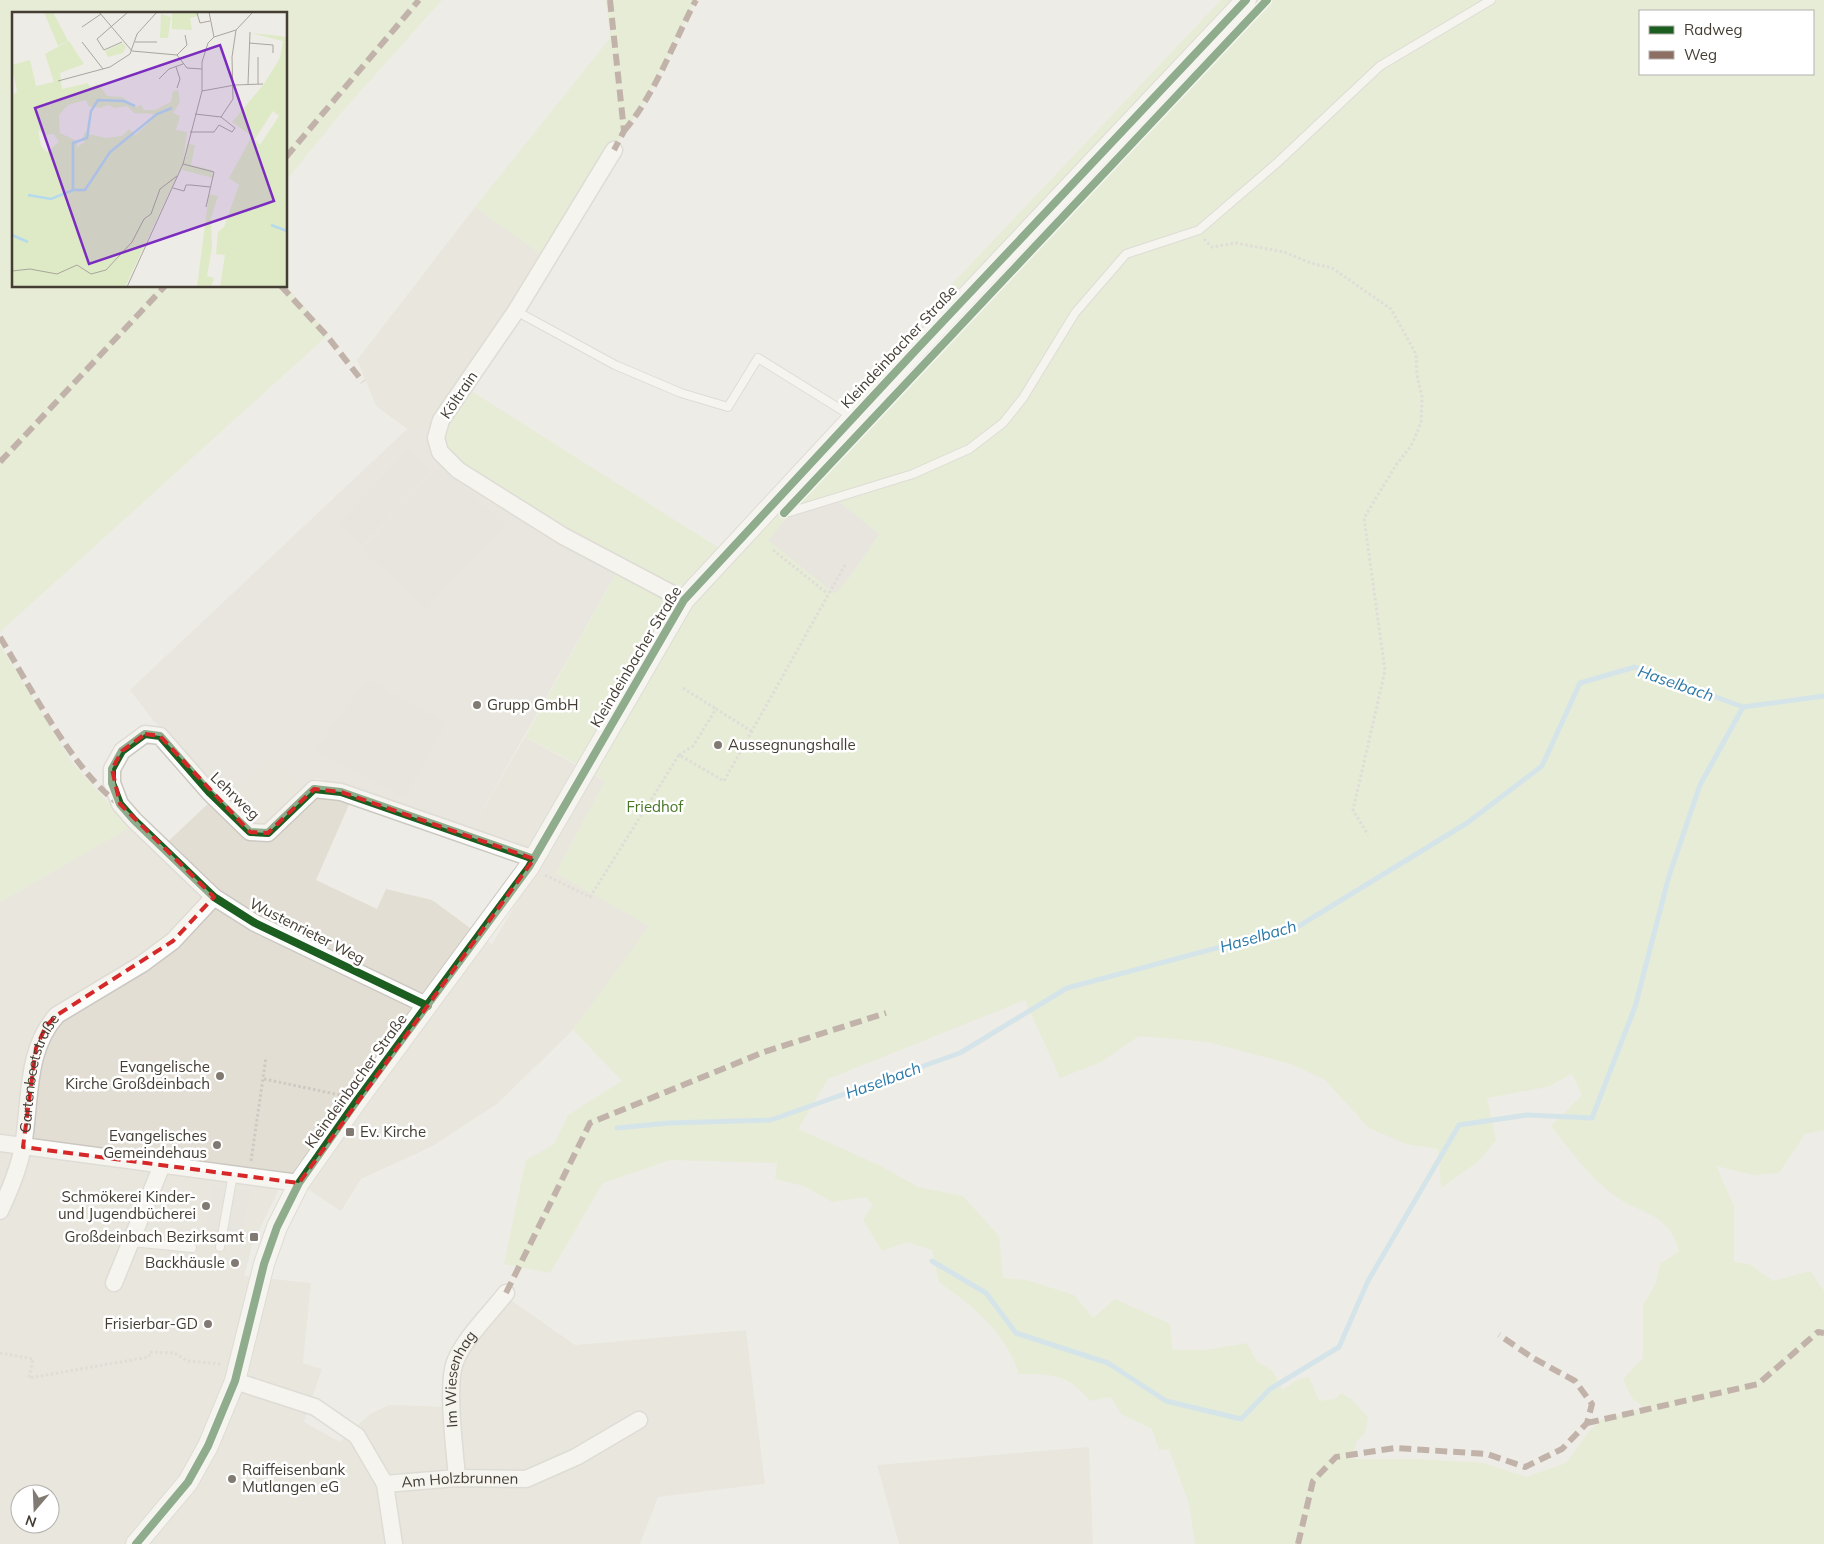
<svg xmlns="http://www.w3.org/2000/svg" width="1824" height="1544" viewBox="0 0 1824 1544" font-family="Mulish,sans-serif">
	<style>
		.residential { fill: #e3ded3; fill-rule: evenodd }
		.industrial { fill: #e1ddd7 }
		.green { fill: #ddeac5; fill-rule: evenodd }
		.parking { fill: #dddbd6 }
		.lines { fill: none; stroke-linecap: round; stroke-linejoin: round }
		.stream { stroke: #b5daee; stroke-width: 5 }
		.service-casing { stroke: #cbc8c2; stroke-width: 10 }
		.minor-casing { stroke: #cbc8c2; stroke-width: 19 }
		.tertiary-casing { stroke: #cbc8c2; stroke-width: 22 }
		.path { stroke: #cdcac5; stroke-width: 3; stroke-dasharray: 2.5 2.5; stroke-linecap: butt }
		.service { stroke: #fcfcfb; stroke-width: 8 }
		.minor { stroke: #fcfcfb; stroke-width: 16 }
		.tertiary { stroke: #fcfcfb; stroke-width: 20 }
		.quiet { stroke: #8d6e63; stroke-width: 6; stroke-dasharray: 12 6; stroke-linecap: butt }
		.cycleway-casing { stroke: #fff; stroke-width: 11 }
		.cycleway { stroke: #1b5e20; stroke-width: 8 }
		.marked { fill: none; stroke: #d62828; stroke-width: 4; stroke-dasharray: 10 6; stroke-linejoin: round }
		.poi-dot { fill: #807a72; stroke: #fff; stroke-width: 2 }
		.labels { text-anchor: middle; stroke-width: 5; stroke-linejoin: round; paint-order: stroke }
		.street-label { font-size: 15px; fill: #443d33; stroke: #fff }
		.poi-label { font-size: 15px; fill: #443d33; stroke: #fff; text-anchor: end }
		.park-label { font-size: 15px; fill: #487626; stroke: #fff }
		.water-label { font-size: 16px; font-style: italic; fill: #2a79a9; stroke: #fff }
		.inset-river { fill: none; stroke: #b5daee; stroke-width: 2.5 }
		.inset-road { fill: none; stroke: #aaa69e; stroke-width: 1 }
		.view { fill: #7b2cbf; fill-opacity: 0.15; stroke: #7b2cbf; stroke-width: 2.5 }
		.inset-edge { fill: none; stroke: #443d33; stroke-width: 2.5 }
	</style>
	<rect width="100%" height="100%" fill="#eeece6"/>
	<path class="residential" d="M475,207L551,261L432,428L407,429L376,406L357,360Z
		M525,737L605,781L556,873L650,926L573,1030L497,1104L431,1147L361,1179L341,1211L286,1175L253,1243L244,1276L311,1283L303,1363L322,1369L304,1422L340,1442L370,1414L389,1405L456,1407L455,1379L469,1348L508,1298L575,1345L746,1330L765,1484L658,1497L640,1544H0V902L130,827L158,851L212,800L221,809L270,755L314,794L351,800L316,880L377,909L386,889L432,900L492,944L542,860L471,830ZM20,1494H50V1524H20Z
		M1089,1447L1093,1544H899L877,1465Z"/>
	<path class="industrial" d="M432,428L619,568L471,830L316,778L305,787L270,755L227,802L152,719L130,690L407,429Z"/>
	<path class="green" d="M0,0H442L341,113L286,181V14H14V286H286L329,334L0,632Z
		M606,0H696C673,43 656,93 624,131L551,261L475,207L610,38Z
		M1221,0H1235L945,308L935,302Z
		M1257,0H1824V1130L1805,1134L1779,1173L1754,1175L1716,1166L1734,1206V1262L1749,1264L1773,1281L1810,1271L1824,1291V1544H1195L1189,1504L1169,1449L1159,1450L1152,1429L1121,1414L1111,1397L1090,1401C1068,1374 1052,1374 1019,1374C1005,1331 975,1308 939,1282L932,1250L907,1242L882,1251L863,1220L873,1205L866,1197L832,1202L804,1186L775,1179L777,1163L670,1160L603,1183L550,1273L504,1264L526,1160L554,1144L568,1115L622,1081L573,1030L649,926L556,873L605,781L592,772L686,613L713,579ZM1640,11H1813V74H1640ZM834,498L879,534L848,579ZM1025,1000L1060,1078L1101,1062L1139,1036L1208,1042L1291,1064L1325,1080L1369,1128L1406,1144L1438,1149L1441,1188L1480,1160L1496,1140L1487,1098L1547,1087L1572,1074L1582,1095L1551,1126C1569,1149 1588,1175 1611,1193C1638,1215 1668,1210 1679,1251L1660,1264L1656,1283L1643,1305V1358L1623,1379L1632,1398L1644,1408L1601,1420L1590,1430L1566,1463L1526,1477L1483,1463L1416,1459H1352L1356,1442L1365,1433L1368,1417L1351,1399L1341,1393L1335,1399L1319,1401L1309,1377L1297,1380L1283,1390L1272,1370L1257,1362L1247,1343L1205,1350H1172L1170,1324L1115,1299L1093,1318L1074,1295L1026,1280L1003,1278L999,1236L963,1196L918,1187L879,1165L798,1129L828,1079Z
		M468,389L719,548L690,588L679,584L673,591L471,474L444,446L446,424Z
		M619,568L664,597L668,610L579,765L525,737Z
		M0,645L71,761L130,827L0,902Z"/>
	<path class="parking" d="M408,450L431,472L362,545L339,523Z
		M441,465L505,525L426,609L362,550Z
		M834,498L879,534L848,579L835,594L768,540L793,511Z
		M367,679L446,724L404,798L315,750Z
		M213,1185L250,1191L241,1244L204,1238Z"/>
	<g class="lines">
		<path class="stream" d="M617,1128L669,1123L771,1120L960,1053L1067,988L1299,926L1467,823L1542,766L1580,683L1635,667L1743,707L1824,696
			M932,1261L986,1293L1016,1333L1108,1363L1166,1401L1241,1419L1270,1389L1339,1347L1368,1281L1459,1125L1527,1115L1592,1118L1635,1007L1669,876L1700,785L1743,707"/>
		<g class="service-casing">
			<path id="service" d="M516,311L615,365L681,393L728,407L758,358L853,417
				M773,504L784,513L793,511L913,474L969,449L1003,423L1023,398L1075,313L1126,254L1199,230L1278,162L1380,66L1491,0
				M132,1242L192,1248
				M220,1247L233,1174"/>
		</g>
		<g class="minor-casing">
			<g id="minor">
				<path d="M614,150L516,311L441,420L436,438L440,452L458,470L563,536L684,600"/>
				<path d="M428,1006L255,923L214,897L134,820L120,804L112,783V769L122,751L145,734L160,736L210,793L250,832L268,833L314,789L341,792L534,859"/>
				<path d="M0,1143L299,1183"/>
				<path id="s1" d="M0,1211C10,1190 19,1169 23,1146C31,1101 25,1050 57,1015L142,964L173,941L214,897"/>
				<path d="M114,1283L162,1165"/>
				<path d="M235,1381L315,1407L357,1436L385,1484L394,1544"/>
				<path id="s2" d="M457,1478C455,1451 446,1385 455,1362C465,1337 489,1315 506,1293"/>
				<path id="s3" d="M385,1484L457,1478L526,1479L576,1457L639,1420"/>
			</g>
		</g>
		<g class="tertiary-casing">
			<path id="tertiary" d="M136,1544L188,1482L208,1446L235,1381L264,1264L277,1227L299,1183L358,1099L529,867L684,600L915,351L1246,0"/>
		</g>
		<path class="path" d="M1204,239L1212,247L1236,243L1257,247L1284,252L1311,263L1332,268L1391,309L1416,354L1417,375L1422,397L1421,423L1411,446L1396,465L1364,518L1385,671L1353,810L1368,835
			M773,550L828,594
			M683,688L716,709
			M679,755L693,746L716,709L753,732
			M545,875L590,897L679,755L724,781L846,563
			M264,1079L340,1095
			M251,1161L266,1057
			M0,1353L33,1359L29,1378L149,1357L150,1352L174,1353L188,1361L222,1364"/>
		<use href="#service" class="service"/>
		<use href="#minor" class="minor"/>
		<use href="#tertiary" class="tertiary"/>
		<path class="quiet" d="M610,0L624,131L614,150
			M624,131C656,93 673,43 696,0
			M286,157L419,0
			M281,286L327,336L363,382
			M0,462L165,286
			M0,637C28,683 76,776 120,804
			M506,1293L590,1123L764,1052L886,1013
			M1587,1423L1758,1384L1818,1332L1824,1333
			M1298,1544L1313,1481L1336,1457L1395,1448L1487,1454L1525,1467L1562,1449L1587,1423L1592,1404L1575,1381L1533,1358L1499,1335"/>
		<g class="cycleway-casing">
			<path id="cycleway" d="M784,513L1267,0
				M428,1006L255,923L214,897L134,820L120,804L112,783V769L122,751L145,734L160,736L210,793L250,832L268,833L314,789L341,792L534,859
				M136,1544L188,1482L208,1446L235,1381L264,1264L277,1227L299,1183L358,1099L529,867L684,600L915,351L1246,0"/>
		</g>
		<use href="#cycleway" class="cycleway"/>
	</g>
	<path d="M0 0H1824V1544H0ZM145,734L160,736L250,832L268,833L314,789L341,792L534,859L299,1183L23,1147L36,1048L46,1026L57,1015L173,941L214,897L120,804L112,769L122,751Z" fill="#eeece6" fill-opacity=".55" fill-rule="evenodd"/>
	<path class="marked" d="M145,734L160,736L250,832L268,833L314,789L341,792L534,859L299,1183L23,1147L36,1048L46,1026L57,1015L173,941L214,897L120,804L112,769L122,751Z"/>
	<g class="poi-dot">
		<circle cx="477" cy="705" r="5"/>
		<circle cx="718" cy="745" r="5"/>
		<circle cx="220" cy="1076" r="5"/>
		<rect x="345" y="1127" width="10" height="10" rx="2.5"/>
		<circle cx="217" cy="1145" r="5"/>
		<circle cx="206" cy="1206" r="5"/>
		<rect x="249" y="1232" width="10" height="10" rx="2.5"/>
		<circle cx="235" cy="1263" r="5"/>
		<circle cx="208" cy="1324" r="5"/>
		<circle cx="232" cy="1479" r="5"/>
	</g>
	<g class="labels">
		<g class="street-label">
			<text transform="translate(899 347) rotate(-47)" y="5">Kleindeinbacher Straße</text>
			<text transform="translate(459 395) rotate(-56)" y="5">Költrain</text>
			<text transform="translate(636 657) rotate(-59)" y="5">Kleindeinbacher Straße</text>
			<text transform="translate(235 796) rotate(44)" y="5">Lehrweg</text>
			<text transform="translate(307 931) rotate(27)" y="5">Wustenrieter Weg</text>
			<text dy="5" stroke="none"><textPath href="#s1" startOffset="144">Gartenbeetstraße</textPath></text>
			<text transform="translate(356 1081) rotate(-54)" y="5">Kleindeinbacher Straße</text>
			<text dy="5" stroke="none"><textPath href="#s2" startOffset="101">Im Wiesenhag</textPath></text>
			<text dy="5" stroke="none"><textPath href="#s3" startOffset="75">Am Holzbrunnen</textPath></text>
		</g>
		<g class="poi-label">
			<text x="487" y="710" text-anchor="start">Grupp GmbH</text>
			<text x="728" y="750" text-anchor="start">Aussegnungshalle</text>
			<text x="210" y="1072">Evangelische<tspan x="210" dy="17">Kirche Großdeinbach</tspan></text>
			<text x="360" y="1137" text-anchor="start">Ev. Kirche</text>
			<text x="207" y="1141">Evangelisches<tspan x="207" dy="17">Gemeindehaus</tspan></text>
			<text x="196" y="1202">Schmökerei Kinder-<tspan x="196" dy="17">und Jugendbücherei</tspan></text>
			<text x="244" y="1242">Großdeinbach Bezirksamt</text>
			<text x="225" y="1268">Backhäusle</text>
			<text x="198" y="1329">Frisierbar-GD</text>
			<text x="242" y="1475" text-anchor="start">Raiffeisenbank<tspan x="242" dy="17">Mutlangen eG</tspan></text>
		</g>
		<g class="park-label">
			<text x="655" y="812">Friedhof</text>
		</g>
		<g class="water-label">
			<text transform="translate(1676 683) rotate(19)" y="6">Haselbach</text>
			<text transform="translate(1258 936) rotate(-16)" y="6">Haselbach</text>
			<text transform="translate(883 1080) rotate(-20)" y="6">Haselbach</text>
		</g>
	</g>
	<g transform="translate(12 12)">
		<rect width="275" height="275" fill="#eeece6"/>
		<path d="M32,0H41L56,29L46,34ZM160,0H187L186,4L178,6L180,18L160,17ZM149,2L159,5L156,26H148ZM239,21L275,25V275H208L213,243L204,242L206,220L212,215L227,173L217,166L240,124L220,110L252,72L268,46L271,29ZM261,99L267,104L248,133L243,127ZM57,29L72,52L48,61L50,77L76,71L78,75L86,72L95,84L110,85L124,95L129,93L132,98H143L159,90L161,79L166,78L168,90L161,101L168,104L164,118L175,120L171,151L113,275H0V83L5,80L0,53L18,48L24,74L42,70L33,42ZM74,88L76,94L89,96L96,93L103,96L115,94L122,101L141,102L140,108L123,123L117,117L110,124L94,126L76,122L74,119L70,126L73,130L65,135V129L48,121L47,103L56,93ZM26,118L34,123L42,122L47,130L35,140L29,134ZM111,31L114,35L111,41L96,45L93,39ZM176,132L183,133L179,153L200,158L201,166L170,158ZM197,182L206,184L199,206L200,235L195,264L202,266L199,275H185Z" fill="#ddeac5" fill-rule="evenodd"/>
		<path class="inset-river" d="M61,178V131L75,126L79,99L86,88L112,89L123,94M16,183L39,187L61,178H73L98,140L145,102L160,96M259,213L275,219M0,223L16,230"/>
		<path class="inset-road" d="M87,0L120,39L165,43L175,56L190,57M197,0L202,25M185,1L188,11L198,9M70,15L89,2M70,30L91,57M110,30L92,38L85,27L116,0M123,30H145M237,31L261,33V41M165,43L175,33L173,23M246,45V72M164,55L168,67L165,76M147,67L157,57L171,52M46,69L98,55L118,42L125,22L145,0M236,72L238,20M190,79L223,73L251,72M209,105L221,87L220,45L224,18M178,120H202L207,113L220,120L223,116L209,105L183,102M171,152L202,160L194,195M161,176L172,179L174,173H179L198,175M0,259L18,257L45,262L65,253L79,262L94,258L120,230L132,207L139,202L148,177L165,164M115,275L171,152L190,79V50L196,31L202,25L224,18L241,0"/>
		<path class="view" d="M208,33L262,189L77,252L23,96Z"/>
		<rect width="275" height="275" class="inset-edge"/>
	</g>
	<rect x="1639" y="10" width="175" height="65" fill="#ffffff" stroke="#b4b1ad"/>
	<rect x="1649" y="26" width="25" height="8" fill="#1b5e20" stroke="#b4b1ad"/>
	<text x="1684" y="35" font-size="15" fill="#443d33">Radweg</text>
	<rect x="1649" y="51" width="25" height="8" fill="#8d6e63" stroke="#b4b1ad"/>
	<text x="1684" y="60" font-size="15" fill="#443d33">Weg</text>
	<g transform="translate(35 1509) rotate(199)"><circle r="24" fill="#ffffff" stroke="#b4b1ad"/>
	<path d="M0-4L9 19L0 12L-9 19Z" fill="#807a72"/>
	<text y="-8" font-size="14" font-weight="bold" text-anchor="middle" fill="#443d33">N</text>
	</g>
</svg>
